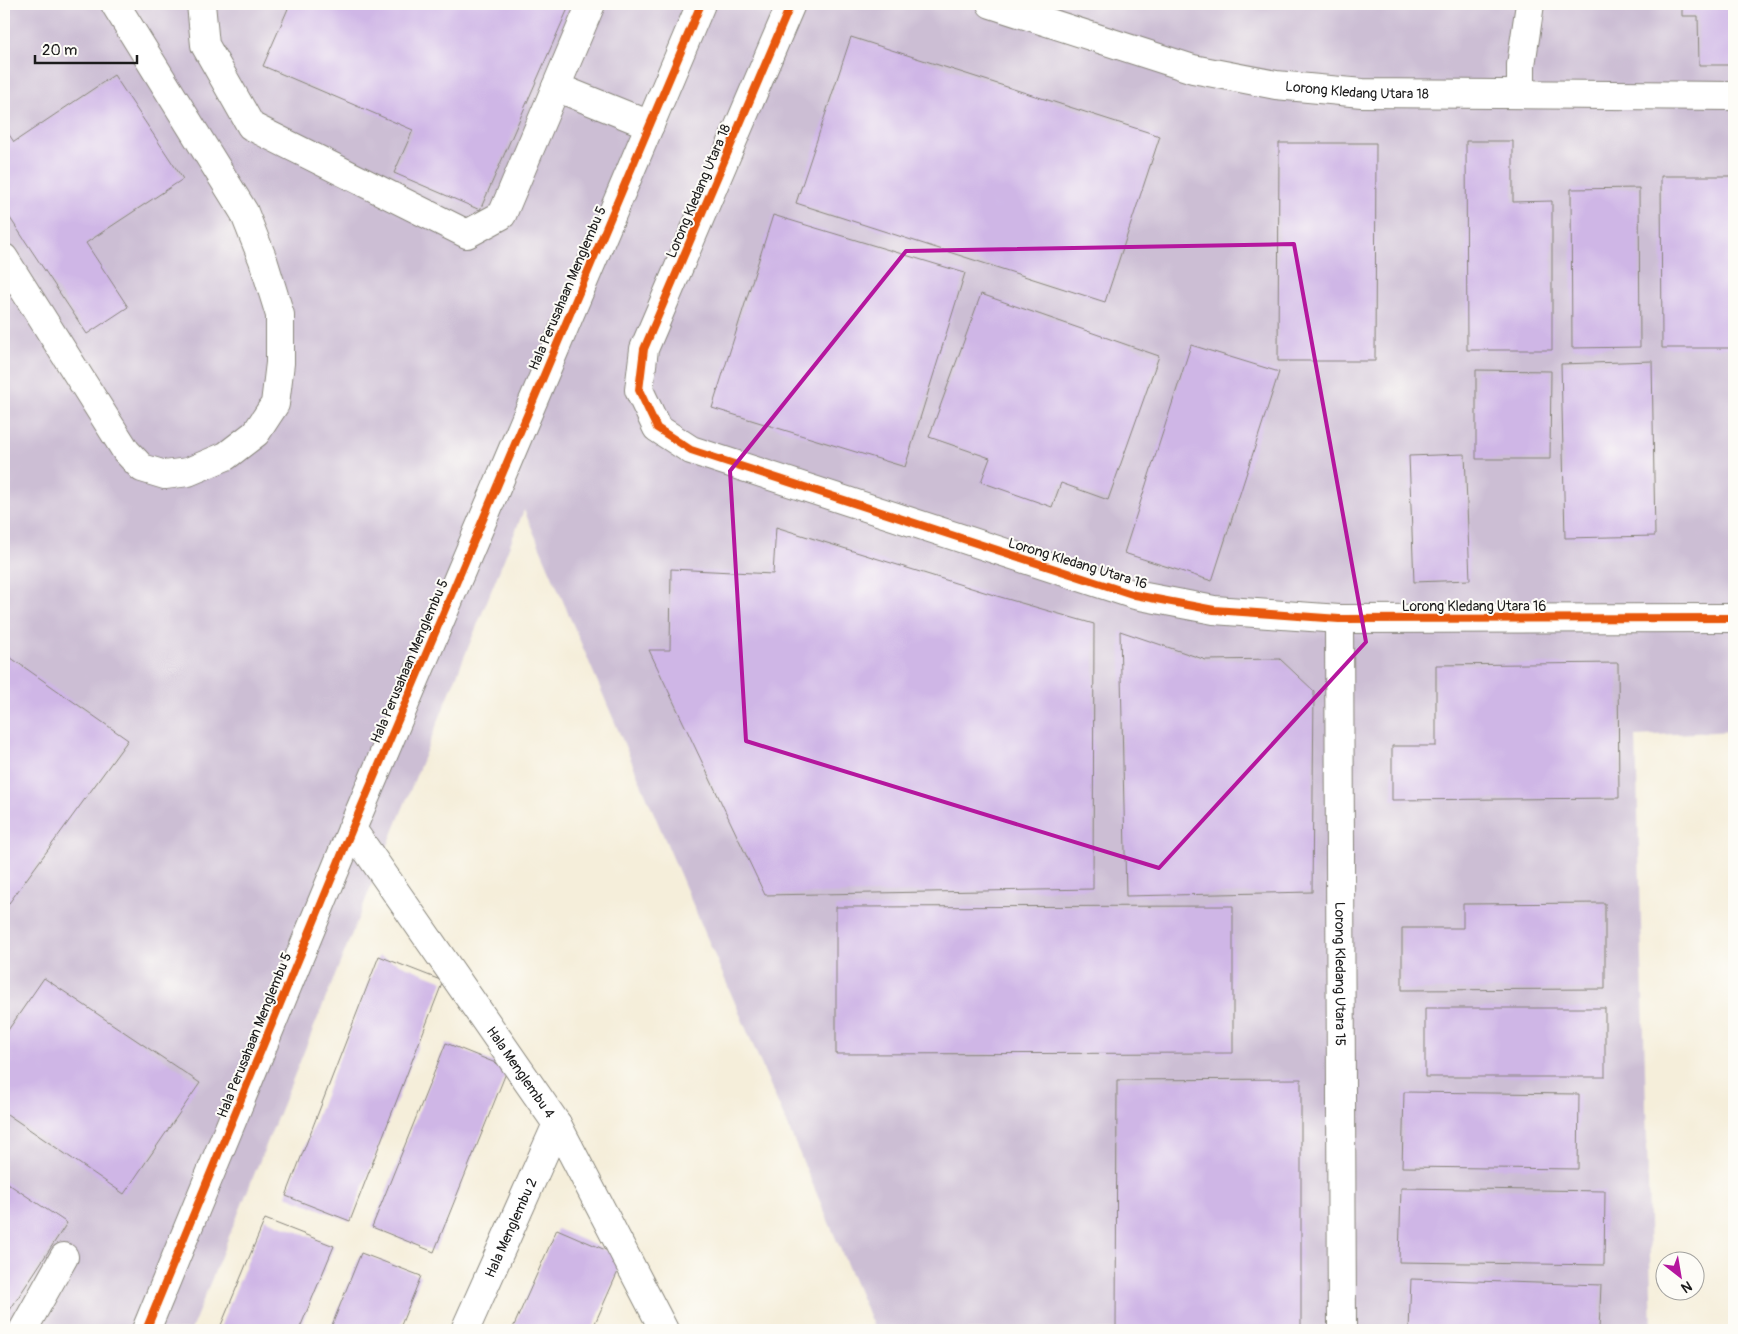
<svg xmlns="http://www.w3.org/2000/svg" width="1738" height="1334" viewBox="0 0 1738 1334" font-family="Pangolin,sans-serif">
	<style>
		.industrial { fill: #ccbed4 }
		.building { fill: #cfb6e6 }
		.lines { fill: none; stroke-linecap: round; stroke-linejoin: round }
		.minor-casing { stroke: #88857b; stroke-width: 30 }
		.minor { stroke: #fff; stroke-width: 28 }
		.cycleway-casing { stroke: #fdfcf7; stroke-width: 11 }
		.cycleway { stroke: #e8590c; stroke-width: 8 }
		.marked { fill: none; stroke: #b5179e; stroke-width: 4; stroke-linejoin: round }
		.labels { text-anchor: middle; stroke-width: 4; stroke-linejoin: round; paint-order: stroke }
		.street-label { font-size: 14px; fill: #1c1c1c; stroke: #fdfcf7 }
	</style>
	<rect width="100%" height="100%" fill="#fdfcf7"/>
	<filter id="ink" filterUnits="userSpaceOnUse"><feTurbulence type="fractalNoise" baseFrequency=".02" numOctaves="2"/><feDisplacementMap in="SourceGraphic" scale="10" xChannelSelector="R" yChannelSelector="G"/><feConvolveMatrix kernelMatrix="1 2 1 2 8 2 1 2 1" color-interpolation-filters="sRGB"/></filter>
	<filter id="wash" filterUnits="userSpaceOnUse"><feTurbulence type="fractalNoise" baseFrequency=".0096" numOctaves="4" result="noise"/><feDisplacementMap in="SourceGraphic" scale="20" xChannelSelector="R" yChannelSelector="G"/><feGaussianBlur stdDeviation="1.12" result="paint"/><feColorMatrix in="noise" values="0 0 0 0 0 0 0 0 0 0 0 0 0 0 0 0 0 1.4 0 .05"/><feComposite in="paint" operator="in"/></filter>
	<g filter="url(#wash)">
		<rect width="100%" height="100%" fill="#f5eeda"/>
		<path class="industrial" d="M4,4H1734V731L1636,736L1652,1330H875L524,510L191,1330H4Z"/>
		<g id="blocks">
			<path class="building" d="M290,4H570L480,210L394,173L413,130L263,66Z
				M1682,4H1734V65H1699L1698,16H1682Z
				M851,37L1160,136L1105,302L796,203Z
				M114,75L183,179L86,243L128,307L87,334L4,209V127L14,142Z
				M1466,141H1513V202L1552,201V350H1467Z
				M1279,143H1376L1375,361H1278Z
				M1661,176H1734V348H1662Z
				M1639,188L1640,347L1572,348L1571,189Z
				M773,215L965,273L905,467L712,408Z
				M981,294L1159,356L1108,500L1061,483L1052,507L981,482L990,458L929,437Z
				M1191,345L1279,372L1212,581L1124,553Z
				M1652,361L1655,536L1565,538L1561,364Z
				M1476,370L1551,371L1550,459H1476Z
				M1465,454L1470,580L1414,582L1409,456Z
				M776,527L997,596L1094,624L1093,889L765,895L649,650H670L671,569L773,574Z
				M1120,631L1206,660L1280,659L1314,691L1312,892L1126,896Z
				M4,653L128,740L4,910Z
				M1618,663L1619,798L1392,800V746H1436V665Z
				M1605,903V989L1402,990V928H1463V904Z
				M1233,906V1053L836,1054V907Z
				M379,956L443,981L350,1221L286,1196Z
				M44,978L200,1083L124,1194L4,1112V1036Z
				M1425,1008H1605V1077H1425Z
				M446,1043L508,1068L434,1252L372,1227Z
				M1301,1079V1330H1116L1117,1080Z
				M1404,1092L1579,1094L1578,1169L1402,1167Z
				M4,1181L67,1223L4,1319Z
				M1401,1188L1605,1191L1604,1265L1399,1262Z
				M265,1219L334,1246L299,1330H219Z
				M557,1229L624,1258L592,1330H512Z
				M361,1253L421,1276L399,1330H330Z
				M1411,1279L1601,1285L1599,1330H1409Z"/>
		</g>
	</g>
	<g filter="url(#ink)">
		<use href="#blocks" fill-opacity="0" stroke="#88857b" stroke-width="1"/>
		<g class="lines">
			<g class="minor-casing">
				<g id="minor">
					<path d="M201,4L205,45L251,126L467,234L502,215L556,87L650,125"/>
					<path d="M791,4L644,349L639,390L657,428L691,450L1135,595L1214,610L1339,619L1734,618"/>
					<path id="s1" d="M991,4L1193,69L1276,85L1362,93L1734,96"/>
					<path d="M556,87L591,4"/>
					<path d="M1521,94V65L1530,4"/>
					<path d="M4,258L126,451L142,468L165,475L188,472L226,456L256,433L275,404L280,363V315L263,260L244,212L115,4"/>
					<path id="s2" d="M1339,619L1342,1330"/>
					<path id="s3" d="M352,829L557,1124L664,1330"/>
					<path d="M23,1330L64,1257"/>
					<path d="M146,1330L352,829L701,4"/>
					<path id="s4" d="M465,1330L557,1124"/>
				</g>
			</g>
			<use href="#minor" class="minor"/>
			<g class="cycleway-casing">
				<path id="cycleway" d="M791,4L644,349L639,390L657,428L691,450L1135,595L1214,610L1339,619L1734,618
					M146,1330L352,829L701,4"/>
			</g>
			<use href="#cycleway" class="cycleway"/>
		</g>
	</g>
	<path class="marked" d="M1294,244L1366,642L1159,868L746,741L730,471L906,251Z"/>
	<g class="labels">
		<g class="street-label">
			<text dy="5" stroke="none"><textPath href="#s1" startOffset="378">Lorong Kledang Utara 18</textPath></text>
			<text transform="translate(698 191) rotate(-67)" y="5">Lorong Kledang Utara 18</text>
			<text transform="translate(567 288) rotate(-67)" y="5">Hala Perusahaan Menglembu 5</text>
			<text transform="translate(1078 563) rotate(17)" y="5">Lorong Kledang Utara 16</text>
			<text x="1474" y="611">Lorong Kledang Utara 16</text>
			<text transform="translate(409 661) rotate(-67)" y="5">Hala Perusahaan Menglembu 5</text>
			<text dy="5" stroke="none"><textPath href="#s2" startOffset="355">Lorong Kledang Utara 15</textPath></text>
			<text transform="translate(254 1035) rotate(-68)" y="5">Hala Perusahaan Menglembu 5</text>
			<text dy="5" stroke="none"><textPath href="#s3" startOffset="296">Hala Menglembu 4</textPath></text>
			<text dy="5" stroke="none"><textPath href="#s4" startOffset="112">Hala Menglembu 2</textPath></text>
		</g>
	</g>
	<rect width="1738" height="1334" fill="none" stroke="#fdfcf7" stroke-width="20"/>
	<g transform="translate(1680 1276) rotate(149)"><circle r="24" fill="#fdfcf7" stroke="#a3a29f"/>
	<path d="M0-4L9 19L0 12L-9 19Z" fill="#b5179e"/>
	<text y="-8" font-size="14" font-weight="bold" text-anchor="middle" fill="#1c1c1c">N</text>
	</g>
	<path d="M35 55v8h102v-8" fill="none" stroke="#1c1c1c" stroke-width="2.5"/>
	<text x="42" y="55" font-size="15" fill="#1c1c1c" stroke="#fdfcf7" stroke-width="4" paint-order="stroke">20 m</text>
</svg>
